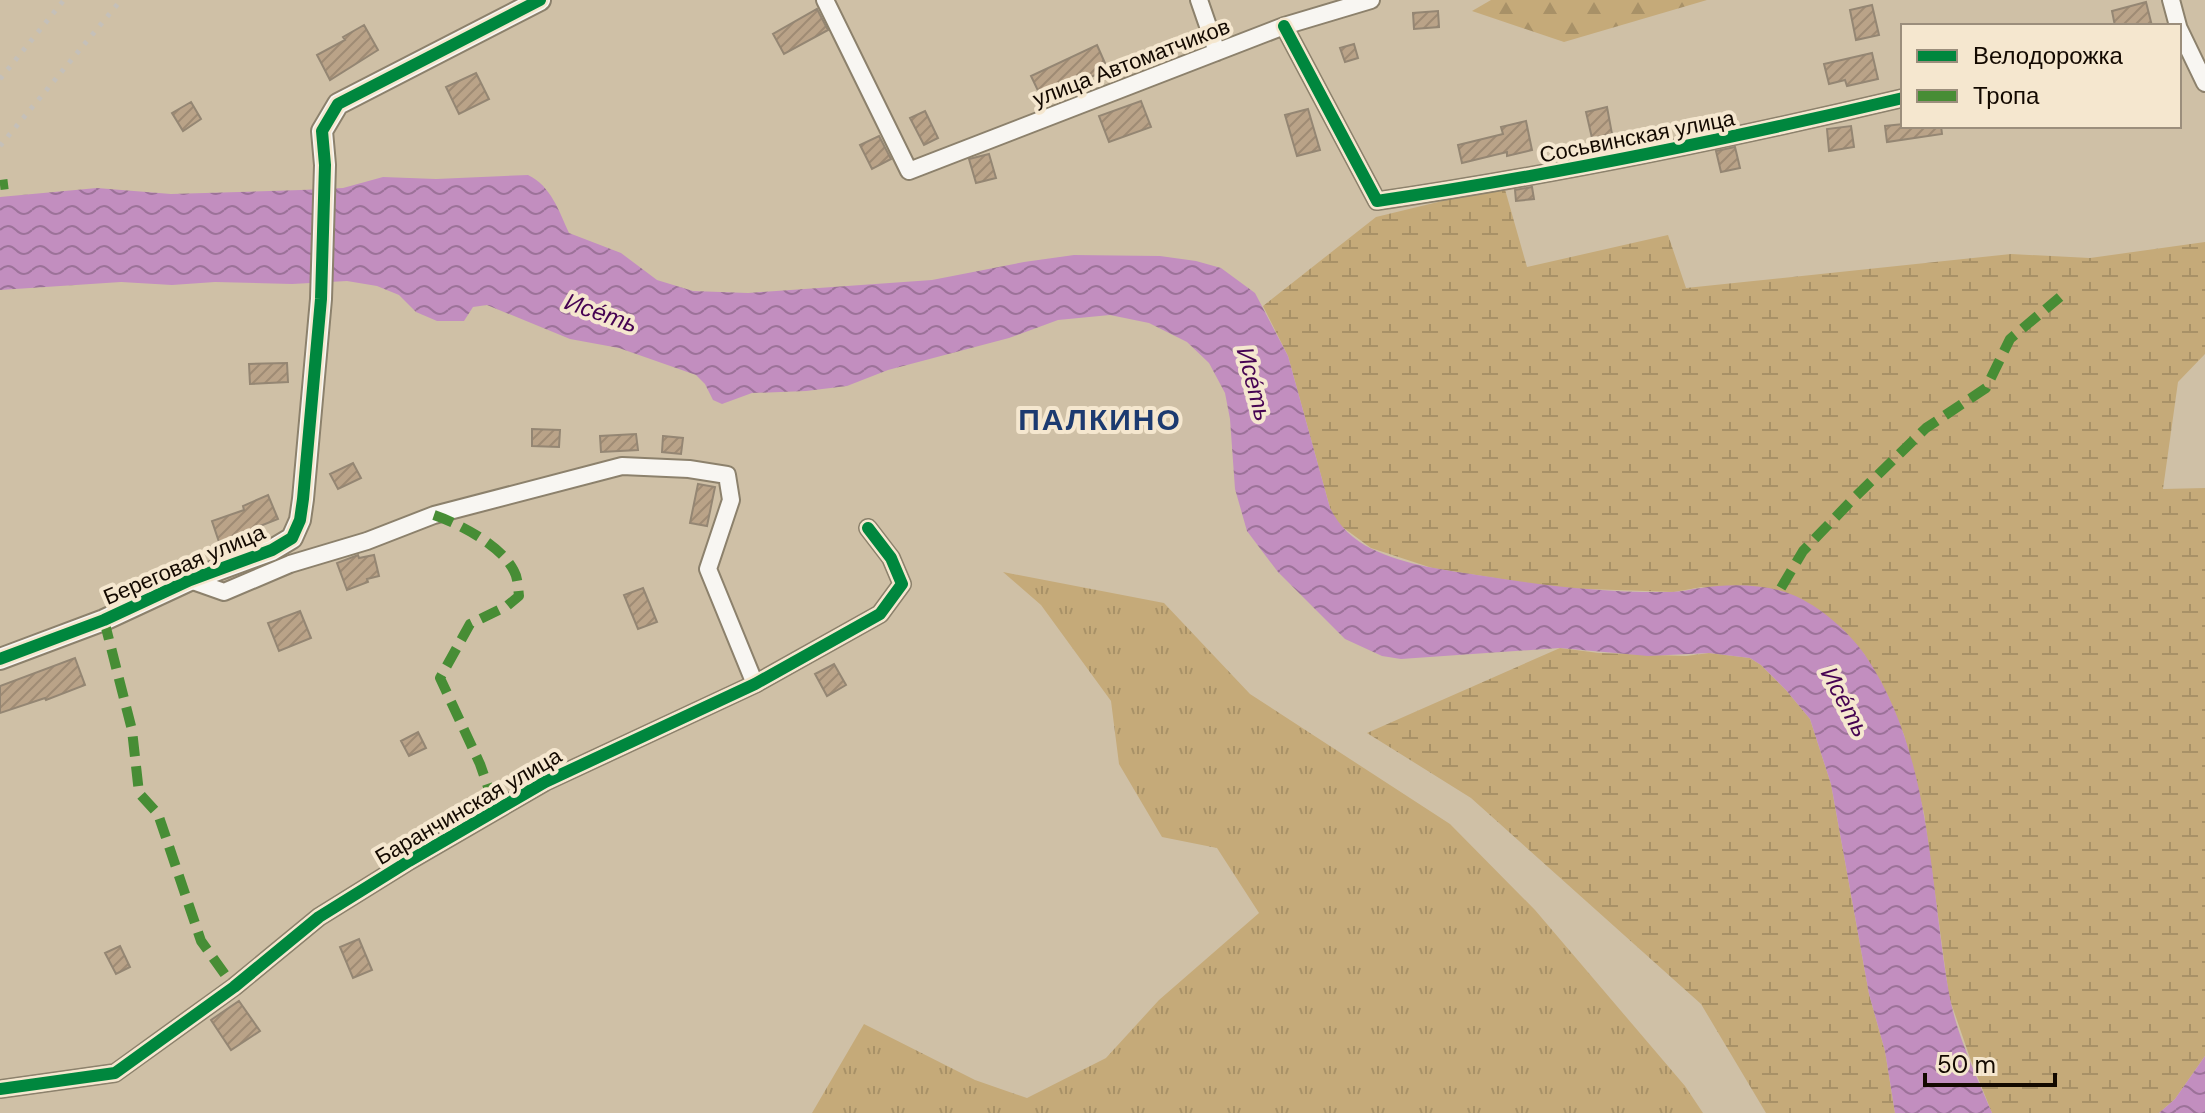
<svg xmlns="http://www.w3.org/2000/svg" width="2205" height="1113" viewBox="0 0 2205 1113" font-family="'DM Sans',sans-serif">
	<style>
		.grass { fill: url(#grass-tufts) }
		.forest { fill: url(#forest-firs) }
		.wetland { fill: url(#wetland-marsh) }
		.water { fill: url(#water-waves) }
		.building { fill: url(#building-hatch); stroke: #948673; stroke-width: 2 }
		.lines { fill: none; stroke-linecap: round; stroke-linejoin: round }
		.minor-casing { stroke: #8c816c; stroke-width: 20 }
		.tertiary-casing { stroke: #8c816c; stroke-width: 24 }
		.minor { stroke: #f8f6f2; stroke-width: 16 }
		.tertiary { stroke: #f8f6f2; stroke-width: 20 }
		.rail { stroke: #c5c0b9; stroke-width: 5; stroke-dasharray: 4 8; stroke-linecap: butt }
		.quiet { stroke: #478d35; stroke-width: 10; stroke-dasharray: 20 10; stroke-linecap: butt }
		.cycleway-casing { stroke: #f5e7cf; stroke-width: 17 }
		.cycleway { stroke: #00873e; stroke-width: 12 }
		.labels { text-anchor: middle; stroke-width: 8; stroke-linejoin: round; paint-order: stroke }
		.street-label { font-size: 22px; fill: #130900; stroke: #f5e7cf }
		.water-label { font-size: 24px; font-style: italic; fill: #460352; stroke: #f5e7cf }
		.district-label { font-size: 30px; font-weight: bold; letter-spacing: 2px; fill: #1c3a70; stroke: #f5e7cf }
	</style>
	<defs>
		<pattern id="grass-tufts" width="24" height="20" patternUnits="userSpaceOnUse" patternTransform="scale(2)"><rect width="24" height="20" fill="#c5aa79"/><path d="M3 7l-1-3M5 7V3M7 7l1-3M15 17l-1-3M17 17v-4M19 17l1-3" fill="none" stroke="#a89167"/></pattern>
		<pattern id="forest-firs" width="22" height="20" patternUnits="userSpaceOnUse" patternTransform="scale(2)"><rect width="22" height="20" fill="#c5aa79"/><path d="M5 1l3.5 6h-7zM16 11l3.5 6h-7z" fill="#a89167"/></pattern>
		<pattern id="wetland-marsh" width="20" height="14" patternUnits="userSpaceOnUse" patternTransform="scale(2)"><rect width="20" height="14" fill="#c5aa79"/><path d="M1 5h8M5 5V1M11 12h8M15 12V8" fill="none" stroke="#a89167"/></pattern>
		<pattern id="water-waves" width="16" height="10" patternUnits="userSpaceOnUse" patternTransform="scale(2)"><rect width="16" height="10" fill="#c28ebf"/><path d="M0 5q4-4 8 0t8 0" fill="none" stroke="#9c7299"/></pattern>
		<pattern id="building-hatch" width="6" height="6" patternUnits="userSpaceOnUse" patternTransform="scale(2)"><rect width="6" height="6" fill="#baa388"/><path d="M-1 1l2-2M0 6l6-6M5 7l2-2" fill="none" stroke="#9f8b74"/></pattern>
	</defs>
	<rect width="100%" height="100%" fill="#cfc0a6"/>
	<path class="grass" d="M1003,572L1164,603L1250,694L1450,824L1535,910L1685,1086L1703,1113H812L864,1024L975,1080L1027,1098L1106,1058L1159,1000L1259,913L1217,848L1162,837L1119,764L1111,701L1041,605Z"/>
	<path class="forest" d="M1491,0H1707L1564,42L1472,11Z"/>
	<path class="wetland" d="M1504,186L1527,267L1668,235L1686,288L2011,254L2090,258L2205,242V354L2178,382L2163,489L2205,488V1056L2175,1099L2159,1113H1992L1970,1058L1949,997L1924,813L1904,735L1888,696L1864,654L1846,634L1702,587L1674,592L1558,588L1432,568L1371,548L1337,523L1330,508L1288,356L1263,306L1376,217Z
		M1560,648L1599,653L1686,656L1709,653L1750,658L1761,665L1786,690L1810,719L1831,784L1869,994L1885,1051L1895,1113H1766L1701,1004L1471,798L1367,733Z"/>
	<path class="water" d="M528,175C551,186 559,211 569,233L621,253L657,280L693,291L748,293L932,280L1024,262L1074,255L1160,256L1196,261L1221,268L1255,293L1288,356L1330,508C1339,526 1353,540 1372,549C1407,566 1446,570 1484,576C1546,586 1608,593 1671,592C1681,592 1691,589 1701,588C1728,584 1758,584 1785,592C1814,601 1848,630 1865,655C1932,754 1929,880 1949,993C1956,1034 1976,1075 1992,1113H1895L1885,1051L1869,994L1831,784L1810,719L1786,690L1761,665L1750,658L1709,653L1648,656L1560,648L1401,659L1382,656L1345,639L1278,572L1262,551L1247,531L1235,489L1230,419L1225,393L1209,363L1187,342L1149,323L1110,315L1058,320L1009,338L888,370L847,386L806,391L752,393L722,404L713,400L705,384L696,375L619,348L570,339L487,305L473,307L464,321H437L416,312L399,295L377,286L347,281L292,284L215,282L172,285L121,282L0,290V197L97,188L171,194L301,190L343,188L383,177L436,179Z
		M2205,1056V1113H2159L2175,1099Z"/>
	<path class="building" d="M2146,2L2152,26H2115L2112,11Z
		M1872,5L1879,35L1856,40L1850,10Z
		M817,9L828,30L784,54L773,34Z
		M1438,11L1439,27L1414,29L1413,13Z
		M364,25L378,50L330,80L317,55L345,40L343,37Z
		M1354,44L1358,58L1345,62L1340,48Z
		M1097,45L1108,70L1041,97L1031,76Z
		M1872,53L1878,79L1847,86L1845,80L1829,84L1824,64Z
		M476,73L489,99L459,114L446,87Z
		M1141,101L1151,127L1109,142L1099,116Z
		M191,102L201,119L183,131L172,113Z
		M1607,107L1612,134L1592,138L1586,112Z
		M1308,109L1320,150L1297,156L1285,115Z
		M925,111L938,138L924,145L910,118Z
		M1526,121L1532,150L1507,156V152L1462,163L1458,145L1503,134L1501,127Z
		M1903,124V126H1941L1942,134L1887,142L1885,126Z
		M1851,126L1854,147L1829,151L1827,129Z
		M879,136L891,159L872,169L860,145Z
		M1735,147L1740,168L1721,172L1716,151Z
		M989,154L996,178L976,183L969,159Z
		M1532,187L1534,199L1516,201L1515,190Z
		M287,363L288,382L250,384L249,364Z
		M532,429L560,430L559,447L532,446Z
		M636,434L638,450L601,452L600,436Z
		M663,436L683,438L681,454L662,452Z
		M353,463L361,478L338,489L330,474Z
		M698,484L715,487L707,526L690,523Z
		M268,495L278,519L219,542L212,521L244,510L243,506Z
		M358,555L359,558L374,555L379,576L367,579L368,582L347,590L337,563Z
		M643,588L657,622L638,629L624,595Z
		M300,611L311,638L279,651L268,623Z
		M75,658L85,685L46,700L45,698L0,713V686Z
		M834,664L846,685L827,696L815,674Z
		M418,732L426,748L409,756L401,741Z
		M359,939L372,970L353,978L340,947Z
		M120,946L130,967L116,974L105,953Z
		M239,1001L260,1031L231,1050L211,1020Z"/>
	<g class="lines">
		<g class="minor-casing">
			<path id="minor" d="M825,0L909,171L1284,26L1371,0
				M1199,0L1217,52
				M2171,0L2178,26
				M1284,26L1377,201C1554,175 1729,139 1903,98
				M2179,29L2205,83
				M190,580L224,592L290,564L367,541L434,515L622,466L689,469L727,475L731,500L708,569L755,684
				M0,1089L115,1073L234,987L319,917L409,861L545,782L755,684L880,614L902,584L891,558L868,528"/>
		</g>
		<g class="tertiary-casing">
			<path id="tertiary" d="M0,659L104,620L190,580L272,550L292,538L300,520L303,499L321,299L325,165L322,131L338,104L540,0"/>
		</g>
		<use href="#minor" class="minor"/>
		<use href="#tertiary" class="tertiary"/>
		<path class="rail" d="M0,79L64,0
			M0,146L121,0"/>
		<path class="quiet" d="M0,185L8,184
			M434,515C460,524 502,546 514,571C518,578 518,588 519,596L507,606L470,624L440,678L480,764L496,810
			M1781,588L1803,551L1854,498L1926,428L1986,388L2010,339L2060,297
			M104,620L132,730L139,793L158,814L201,941L234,987"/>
		<g class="cycleway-casing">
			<path id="cycleway" d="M1284,26L1377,201C1554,175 1729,139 1903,98
				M0,659L104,620L190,580L272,550L292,538L300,520L303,499L321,299L325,165L322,131L338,104L540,0
				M0,1089L115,1073L234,987L319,917L409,861L545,782L755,684L880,614L902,584L891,558L868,528"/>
		</g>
		<use href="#cycleway" class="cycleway"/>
	</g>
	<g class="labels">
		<g class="street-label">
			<text transform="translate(1131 62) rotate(-21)" y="8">улица Автоматчиков</text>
			<text transform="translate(1637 136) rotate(-11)" y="8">Сосьвинская улица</text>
			<text transform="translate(184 564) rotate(-23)" y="8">Береговая улица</text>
			<text transform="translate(468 806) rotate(-30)" y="8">Баранчинская улица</text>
		</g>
		<g class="water-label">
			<text transform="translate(601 313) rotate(19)" y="8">Исе́ть</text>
			<text transform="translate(1254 384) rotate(75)" y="8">Исе́ть</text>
			<text transform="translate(1845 702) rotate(62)" y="8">Исе́ть</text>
		</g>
		<g class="district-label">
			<text x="1100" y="430">ПАЛКИНО</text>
		</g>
	</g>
	<rect x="1901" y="24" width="280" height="104" fill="#f5e7cf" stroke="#9b8e7c" stroke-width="2"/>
	<rect x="1917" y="50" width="40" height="12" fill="#00873e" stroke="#9b8e7c" stroke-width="2"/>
	<text x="1973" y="64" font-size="24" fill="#130900">Велодорожка</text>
	<rect x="1917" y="90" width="40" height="12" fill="#478d35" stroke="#9b8e7c" stroke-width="2"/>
	<text x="1973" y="104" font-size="24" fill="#130900">Тропа</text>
	<path d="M1925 1073v12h130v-12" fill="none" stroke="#130900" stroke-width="4"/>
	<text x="1937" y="1073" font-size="24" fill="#130900" stroke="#f5e7cf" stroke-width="6" paint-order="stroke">50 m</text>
</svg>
